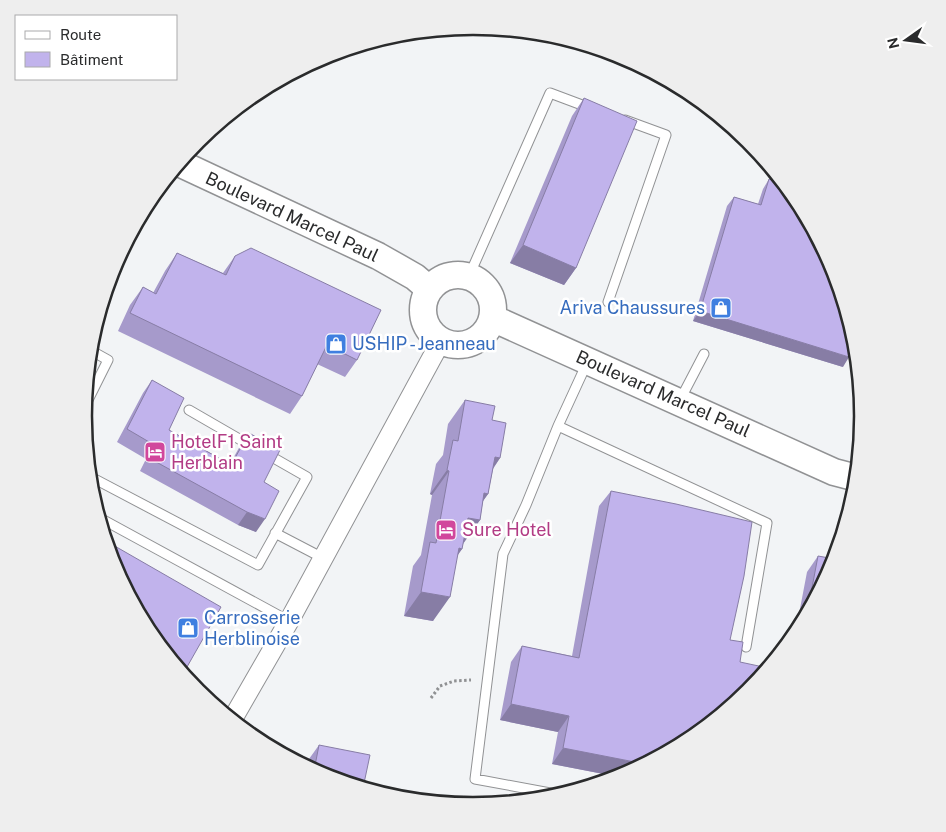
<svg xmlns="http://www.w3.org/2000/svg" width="946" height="832" viewBox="0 0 946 832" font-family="'Public Sans',sans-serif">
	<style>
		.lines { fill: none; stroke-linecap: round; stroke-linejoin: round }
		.lane-casing { stroke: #919294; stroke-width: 11 }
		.street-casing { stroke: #919294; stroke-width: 21 }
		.secondary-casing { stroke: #919294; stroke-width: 29 }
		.path { stroke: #909193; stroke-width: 3; stroke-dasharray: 2.5 2.5; stroke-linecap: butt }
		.lane { stroke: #fff; stroke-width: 9 }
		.street { stroke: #fff; stroke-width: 19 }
		.secondary { stroke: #fff; stroke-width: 26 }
		.wall { fill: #a69acb }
		.shaded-wall { fill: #877da5 }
		.building { fill: #c1b3ec; stroke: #877da5 }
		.labels { text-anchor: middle; stroke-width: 5; stroke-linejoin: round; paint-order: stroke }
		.street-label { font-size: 18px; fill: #2a2b2c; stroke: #fff }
		.shop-label { font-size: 18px; fill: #366cbe; stroke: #fff; text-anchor: start }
		.hotel-label { font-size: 18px; fill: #b23c85; stroke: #fff; text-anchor: start }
		.rim { fill: none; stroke: #2a2b2c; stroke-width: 2.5 }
	</style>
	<rect width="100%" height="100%" fill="#f2f4f6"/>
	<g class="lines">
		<g class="lane-casing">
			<path id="lane" d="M469,276L550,93L590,108
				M107,287L135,225
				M608,302L666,135L625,120
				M587,363L558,426L767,523L746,647
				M680,400L704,354
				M84,408L108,360L90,350
				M189,410L253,447
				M558,426L526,505L503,554L475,779L561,795
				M89,476L258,565L307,477L265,453
				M98,517L289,621
				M275,533L323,558"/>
		</g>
		<g class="street-casing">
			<path id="street" d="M232,720L289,621L441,341"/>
		</g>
		<g class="secondary-casing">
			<path id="secondary" d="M179,163L378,256L415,277L429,289
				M423 310a35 35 0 1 1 70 0a35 35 0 1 1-70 0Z
				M492,318L834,472L857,478"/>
		</g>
		<path class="path" d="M431,698L440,686L454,681L471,680"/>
		<use href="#lane" class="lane"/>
		<use href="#street" class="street"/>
		<use href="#secondary" class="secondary"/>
	</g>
	<path class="wall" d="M584,98L576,268L564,285L510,263L572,116Z
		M769,179L843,367L693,321L727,206L734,197L758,204L763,189Z
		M177,253L223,273L235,256L357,360L345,377L317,364L302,396L290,414L118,331L130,305L143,287L153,293L165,271Z
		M152,380L169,430L230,464L240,446L249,433L264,482L256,532L238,525L140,471L146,459L117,442L143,393Z
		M465,400L492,420L500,458L493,469L488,494L483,501L480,520L463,543L462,549L457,556L433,621L404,616L413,566L421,555L432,495L430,494L436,464L443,455L448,424Z
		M611,491L622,776L619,777L552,764L558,732L500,720L511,662L522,646L572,656L599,506Z
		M818,556L833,565L795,635L807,572Z
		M319,745L324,776L307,767L309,759Z"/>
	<path class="shaded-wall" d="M523,245L576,268L564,285L510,263Z
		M700,311L849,357L843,367L693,321Z
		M495,457L500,458L483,483Z
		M447,470L449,471L432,495L430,494Z
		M484,493L488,494L471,518Z
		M247,512L265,519L256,532L238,525Z
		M468,518L480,520L463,544Z
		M459,548L462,549L445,573Z
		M421,592L450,597L433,621L404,616Z
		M511,704L569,716L558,732L500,720Z
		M563,748L645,764L619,777L552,764Z"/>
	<path class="building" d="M584,98L637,121L576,268L523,245Z
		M769,179L784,184L797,200L833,267L855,339L849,357L700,311L734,197L761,205Z
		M251,248L381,310L357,360L327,345L302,396L130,313L143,287L156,294L177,253L226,275L235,256Z
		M93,334L100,338L89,357L91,340Z
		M152,380L184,398L169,430L231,465L249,433L280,450L264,482L279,491L265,519L247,512L149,458L156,446L127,429Z
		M465,400L495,406L492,420L506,423L500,458L495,457L488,494L484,493L480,520L468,518L462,549L459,548L450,597L421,592L430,542L436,543L449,471L447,470L453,440L458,441Z
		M611,491L676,504L752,522L744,576L730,640L743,642L740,662L768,668L748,692L689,740L645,764L563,748L569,716L511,704L522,646L579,658Z
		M106,541L221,607L183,674L149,632L113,565Z
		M818,556L835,559L833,565L807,614Z
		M319,745L370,755L363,788L324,776L314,771Z"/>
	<defs>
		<g id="shop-square" transform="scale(1.125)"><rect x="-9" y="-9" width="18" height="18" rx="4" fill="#3f7fe0" stroke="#fff"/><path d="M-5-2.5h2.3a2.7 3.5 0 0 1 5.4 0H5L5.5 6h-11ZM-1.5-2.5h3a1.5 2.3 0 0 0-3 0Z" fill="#fff"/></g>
		<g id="hotel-square" transform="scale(1.125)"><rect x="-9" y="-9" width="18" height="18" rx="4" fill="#d1479c" stroke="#fff"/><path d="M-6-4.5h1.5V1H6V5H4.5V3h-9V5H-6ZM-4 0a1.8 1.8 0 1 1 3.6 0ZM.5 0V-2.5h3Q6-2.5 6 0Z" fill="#fff"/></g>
	</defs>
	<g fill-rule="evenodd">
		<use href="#shop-square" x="721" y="308"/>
		<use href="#shop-square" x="336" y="344"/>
		<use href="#hotel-square" x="155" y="452"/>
		<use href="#hotel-square" x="446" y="530"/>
		<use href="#shop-square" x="188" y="628"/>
	</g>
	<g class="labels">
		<g class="street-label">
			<text transform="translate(292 217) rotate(25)" y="6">Boulevard Marcel Paul</text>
			<text transform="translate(663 394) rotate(24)" y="6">Boulevard Marcel Paul</text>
		</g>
		<g class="shop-label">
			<text x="705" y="314" text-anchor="end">Ariva Chaussures</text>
			<text x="352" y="350">USHIP - Jeanneau</text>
			<text x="204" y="624">Carrosserie<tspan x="204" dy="21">Herblinoise</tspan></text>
		</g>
		<g class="hotel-label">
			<text x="171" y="448">HotelF1 Saint<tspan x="171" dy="21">Herblain</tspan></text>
			<text x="462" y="536">Sure Hotel</text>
		</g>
	</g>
	<path d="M0 0H946V832H0ZM92 416a381 381 0 1 1 762 0a381 381 0 1 1-762 0Z" fill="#eee" fill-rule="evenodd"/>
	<path class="rim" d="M92 416a381 381 0 1 1 762 0a381 381 0 1 1-762 0Z"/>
	<rect x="15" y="15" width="162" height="65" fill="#ffffff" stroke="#aaaaab"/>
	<rect x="25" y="31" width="25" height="8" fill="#ffffff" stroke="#aaaaab"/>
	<text x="60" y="40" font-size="15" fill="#2a2b2c">Route</text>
	<rect x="25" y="52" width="25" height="15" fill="#c1b3ec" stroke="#aaaaab"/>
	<text x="60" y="65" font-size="15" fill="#2a2b2c">Bâtiment</text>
	<g transform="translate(906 40) rotate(256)" stroke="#ffffff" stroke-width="4" paint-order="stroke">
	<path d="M0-4L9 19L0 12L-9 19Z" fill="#2a2b2c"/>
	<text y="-8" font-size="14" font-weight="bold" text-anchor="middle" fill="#2a2b2c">N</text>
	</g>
</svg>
